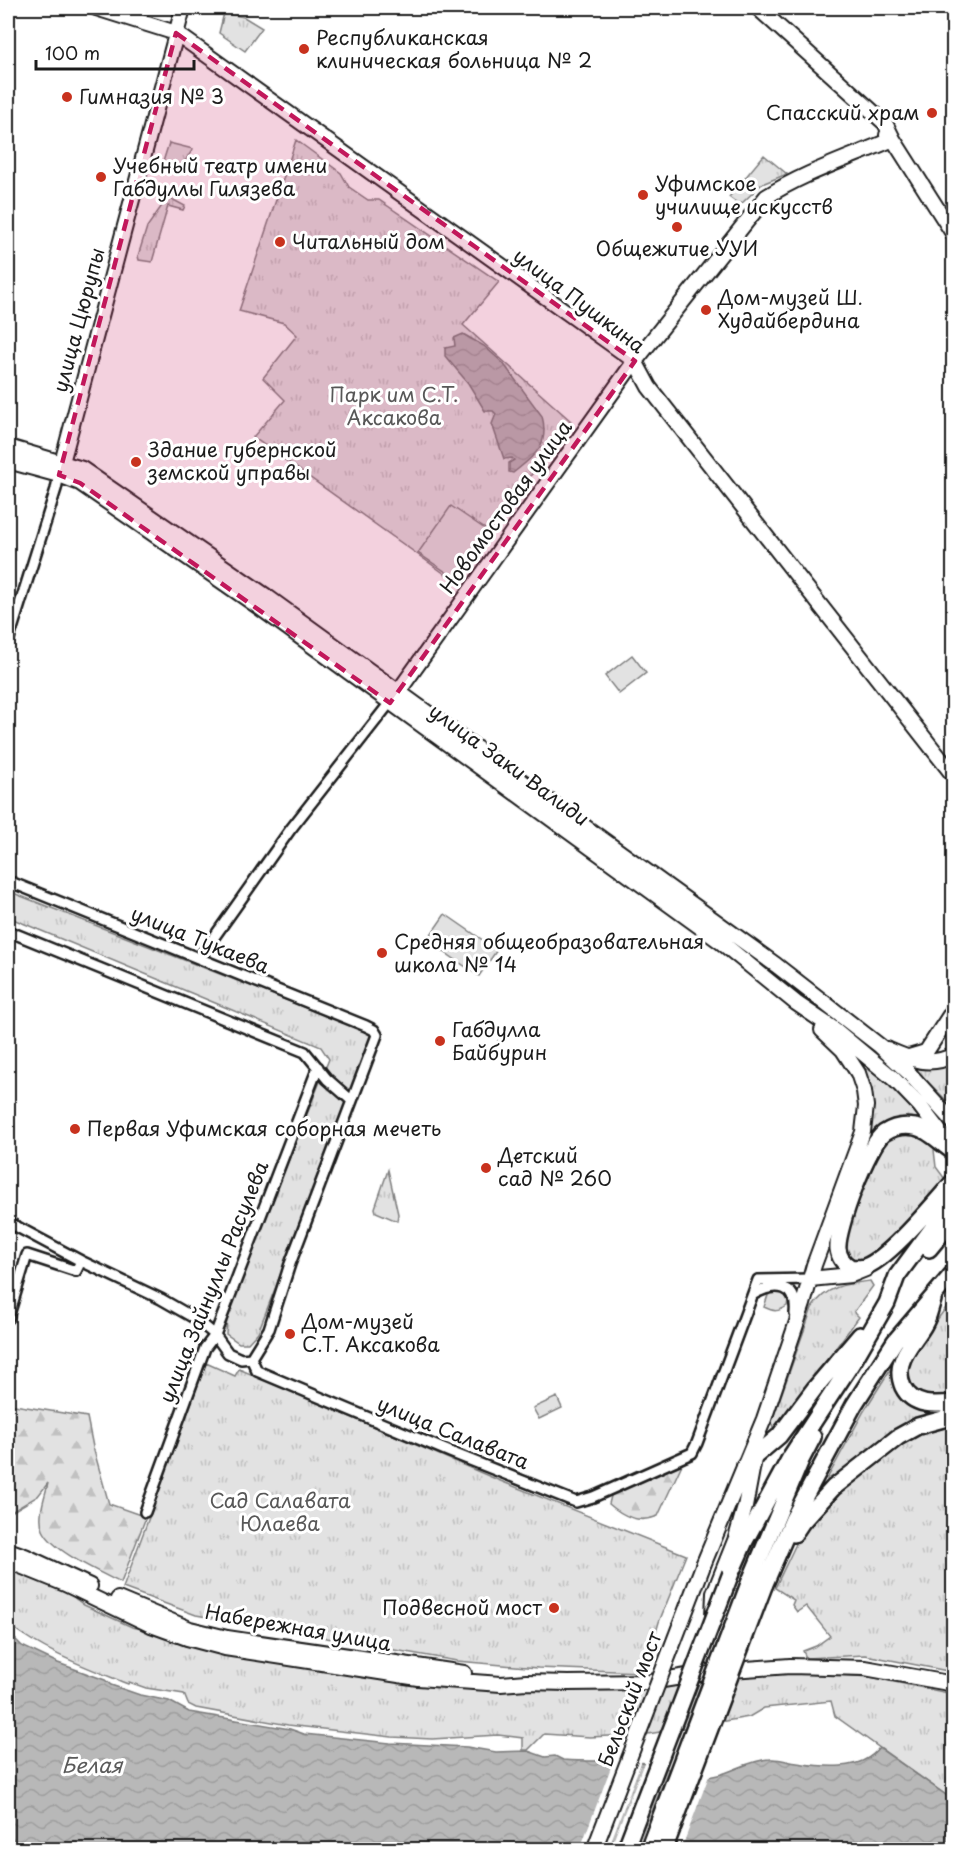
<svg xmlns="http://www.w3.org/2000/svg" width="961" height="1857" viewBox="0 0 961 1857" font-family="'Playpen Sans',sans-serif">
	<style>
		.grass { fill: url(#grass-tufts); stroke: #7f7f7f; stroke-width: 1.5 }
		.forest { fill: url(#forest-firs); stroke: #7f7f7f; stroke-width: 1.5 }
		.pitch { fill: #e2e2e2; stroke: #7f7f7f; stroke-width: 1.5 }
		.water { fill: url(#water-waves); stroke: #7a7a7a; stroke-width: 1.5 }
		.pier { fill: #fff }
		.lines { fill: none; stroke-linecap: round; stroke-linejoin: round }
		.street-casing { stroke: #1c1c1c; stroke-width: 14 }
		.secondary-casing { stroke: #1c1c1c; stroke-width: 18 }
		.primary-casing { stroke: #1c1c1c; stroke-width: 20 }
		.street { stroke: #fff; stroke-width: 9 }
		.secondary { stroke: #fff; stroke-width: 14 }
		.primary { stroke: #fff; stroke-width: 15 }
		.secondary-bridge-casing { stroke: #1c1c1c; stroke-width: 18; stroke-linecap: butt }
		.primary-bridge-casing { stroke: #1c1c1c; stroke-width: 20; stroke-linecap: butt }
		.secondary-bridge { stroke: #fff; stroke-width: 14 }
		.primary-bridge { stroke: #fff; stroke-width: 15 }
		.marked { fill: #c2185b; fill-opacity: 0.2; stroke: #c2185b; stroke-width: 4.5; stroke-dasharray: 12 8; stroke-linejoin: round }
		.poi-dot { fill: #c8321e; stroke: #fff; stroke-width: 2 }
		.labels { text-anchor: middle; stroke-width: 6; stroke-linejoin: round; paint-order: stroke }
		.poi-label { font-size: 20px; fill: #1c1c1c; stroke: #fff; text-anchor: start }
		.street-label { font-size: 20px; fill: #1c1c1c; stroke: #fff }
		.park-label { font-size: 20px; fill: #575757; stroke: #fff }
		.water-label { font-size: 21px; font-style: italic; fill: #5a5a5a; stroke: #fff }
	</style>
	<defs>
		<pattern id="grass-tufts" width="24" height="20" patternUnits="userSpaceOnUse" patternTransform="scale(1.5)"><rect width="24" height="20" fill="#e2e2e2"/><path d="M3 7l-1-3M5 7V3M7 7l1-3M15 17l-1-3M17 17v-4M19 17l1-3" fill="none" stroke="#c1c1c1"/></pattern>
		<pattern id="forest-firs" width="22" height="20" patternUnits="userSpaceOnUse" patternTransform="scale(1.5)"><rect width="22" height="20" fill="#e2e2e2"/><path d="M5 1l3.5 6h-7zM16 11l3.5 6h-7z" fill="#c1c1c1"/></pattern>
		<pattern id="water-waves" width="16" height="10" patternUnits="userSpaceOnUse" patternTransform="scale(1.5)"><rect width="16" height="10" fill="#b8b8b8"/><path d="M0 5q4-4 8 0t8 0" fill="none" stroke="#9e9e9e"/></pattern>
	</defs>
	<rect width="100%" height="100%" fill="#fff"/>
	<filter id="ink" filterUnits="userSpaceOnUse"><feTurbulence type="fractalNoise" baseFrequency=".0167" numOctaves="2"/><feDisplacementMap in="SourceGraphic" scale="12" xChannelSelector="R" yChannelSelector="G"/><feConvolveMatrix kernelMatrix="1 2 1 2 8 2 1 2 1" color-interpolation-filters="sRGB"/></filter>
	<g filter="url(#ink)">
		<path class="grass" d="M224,13L244,17L262,28L245,51L219,33Z
			M296,140L341,173L349,187L368,200H379L499,282L463,325L571,421L503,513L459,584L253,437L285,400L263,378L297,335L284,323L239,311Z
			M169,143L193,149L177,174L162,165Z
			M764,155L787,174L762,184L740,205L729,197Z
			M168,197L185,206L183,210L168,206L152,262L139,260L138,256L147,227Z
			M8,891L375,1035L258,1332L248,1343H239L226,1334L227,1314L329,1059L321,1047L8,917Z
			M953,1061C953,1075 950,1088 953,1103L950,1104L911,1065Z
			M867,1069C888,1079 905,1102 921,1119L920,1121C894,1117 884,1123 867,1142C872,1116 872,1095 864,1070Z
			M901,1132C916,1133 927,1136 936,1148L934,1150L936,1167L945,1179L885,1245L868,1259L855,1262C844,1255 844,1246 846,1234L871,1161L886,1139Z
			M388,1170L398,1214L397,1221L376,1212L375,1208Z
			M870,1281L873,1286L854,1312L859,1317L775,1429L773,1428L772,1421L777,1407L812,1308C826,1286 845,1284 870,1281Z
			M773,1291H781L789,1296L787,1306C778,1312 774,1312 764,1307L768,1295Z
			M953,1298V1397H923L910,1388L905,1364Z
			M895,1362C892,1377 893,1396 909,1404C917,1408 929,1409 937,1411V1413L828,1484L827,1479L864,1411Z
			M206,1363L235,1376L239,1369L498,1480L686,1555L659,1622L650,1653L640,1672L538,1668L457,1661L196,1615L123,1588Z
			M557,1397L562,1408L539,1419L533,1408Z
			M953,1421V1672L865,1655L806,1658L803,1651L816,1646L830,1636L806,1606L797,1612L792,1605L794,1600L775,1588L805,1525L853,1478L920,1430Z
			M8,1567L63,1589L84,1605L132,1627L417,1683L717,1677L793,1672L870,1677L953,1694V1800L835,1716L831,1701L764,1708L749,1717L648,1734L590,1737L544,1734L528,1750H523V1738L498,1735L432,1739L392,1737L288,1725L196,1708L188,1704L184,1694L146,1688L129,1682L128,1684C86,1667 44,1652 8,1624Z"/>
		<path class="forest" d="M8,1404L87,1417L93,1447L109,1504L146,1517L121,1583C100,1572 53,1552 43,1530C37,1516 45,1497 48,1483L38,1496L8,1514Z
			M683,1462L658,1516C639,1524 624,1517 609,1504L611,1496L618,1491Z"/>
		<path class="pitch" d="M451,506L491,533L458,580L418,553Z
			M632,655L646,673L619,694L605,676Z
			M445,914L497,950L479,976L427,940Z"/>
		<path class="water" d="M463,334L484,346L503,363L542,416C550,446 534,456 513,473L509,472V463L514,460L512,458L504,459L492,424L496,414L493,411H485L468,383L445,356V348L455,346L454,338Z
			M8,1636L15,1639L22,1646L58,1663L105,1680L111,1685L140,1695L169,1701L189,1712L290,1729L304,1734L390,1743L467,1747L496,1752L528,1751L545,1757L555,1756L563,1760C591,1762 619,1760 646,1763C664,1766 681,1775 699,1777C725,1779 745,1760 770,1759C778,1758 789,1762 797,1763C823,1767 861,1772 879,1748L953,1800V1849L8,1850Z"/>
		<path class="pier" d="M614,1759L642,1760L608,1849H580Z
			M645,1760L668,1766L636,1850L610,1849Z
			M671,1767L700,1774L710,1773L681,1850L640,1849Z"/>
		<g class="lines">
			<g class="street-casing">
				<path id="street" d="M8,642L56,489L59,475
					M8,881L366,1026L374,1030L377,1035L290,1264L269,1329L251,1358
					M8,931L305,1052L327,1079L351,1100
					M200,957L290,830L392,700
					M8,1222L81,1261L161,1299L196,1319L215,1335L228,1353L241,1359L251,1358L257,1371L450,1452L576,1502L593,1497L692,1453L697,1443L758,1280L810,1279
					M754,1294C776,1282 798,1284 795,1314
					M8,1318L27,1255L76,1271L81,1261
					M145,1512L205,1348L215,1335L318,1067"/>
			</g>
			<g class="secondary-casing">
				<path id="secondary" d="M96,8L176,33L635,361L649,387L954,776
					M887,135L893,139L954,235
					M8,447L82,469L266,596L776,965L880,1046L907,1071L954,1123
					M8,461L59,475L80,483L259,607L721,942L796,1003L834,1029L894,1079L920,1106L949,1144
					M60,470L183,8
					M398,692L629,369L766,197C805,172 850,158 893,139L885,123L758,8
					M887,1049C910,1059 929,1068 954,1055
					M909,1057L926,1052L954,1009
					M810,1279L851,1275L866,1269
					M8,1550L25,1556L90,1586
					M8,1561L65,1584L151,1625L187,1638L225,1648L418,1678L501,1684L526,1682L568,1683L651,1682L717,1671L790,1666L865,1668L954,1684
					M704,1563L764,1419L803,1304L814,1265L863,1132L866,1106L864,1091L858,1073L843,1050L822,1030
					M118,1599L190,1629L227,1638L464,1673
					M713,1616L714,1593L736,1538L745,1507L754,1459"/>
			</g>
			<g class="primary-casing">
				<path id="primary" d="M954,1152C941,1144 929,1129 915,1127C904,1125 893,1127 884,1133C868,1144 836,1230 838,1249C839,1257 843,1263 850,1267C855,1268 859,1268 864,1267C888,1260 936,1201 954,1181
					M929,1249L954,1219
					M933,1300C930,1308 929,1316 925,1323C918,1337 905,1348 901,1364C899,1372 900,1380 903,1387C913,1407 935,1405 954,1403
					M745,1465L779,1436L815,1388L860,1335
					M794,1534L802,1522L833,1488L898,1437L918,1426L954,1416
					M731,1573L745,1541L791,1456L854,1360L887,1303L897,1276L954,1199
					M750,1581L801,1460L813,1437
					M764,1586L793,1519L854,1405L895,1341L954,1272"/>
			</g>
			<use href="#street" class="street"/>
			<use href="#secondary" class="secondary"/>
			<use href="#primary" class="primary"/>
			<g class="secondary-bridge-casing">
				<path id="secondary-bridge" d="M594,1850L704,1563"/>
			</g>
			<g class="primary-bridge-casing">
				<path id="primary-bridge" d="M625,1850L731,1573
					M648,1850L750,1581
					M664,1850L764,1586"/>
			</g>
			<use href="#secondary-bridge" class="secondary-bridge"/>
			<use href="#primary-bridge" class="primary-bridge"/>
		</g>
	</g>
	<path class="marked" d="M176,33L635,361L390,703L80,483L59,475Z"/>
	<g class="poi-dot">
		<circle cx="304" cy="49" r="6"/>
		<circle cx="67" cy="97" r="6"/>
		<circle cx="932" cy="113" r="6"/>
		<circle cx="101" cy="177" r="6"/>
		<circle cx="643" cy="195" r="6"/>
		<circle cx="677" cy="227" r="6"/>
		<circle cx="280" cy="242" r="6"/>
		<circle cx="706" cy="310" r="6"/>
		<circle cx="136" cy="462" r="6"/>
		<circle cx="382" cy="953" r="6"/>
		<circle cx="440" cy="1041" r="6"/>
		<circle cx="75" cy="1129" r="6"/>
		<circle cx="486" cy="1168" r="6"/>
		<circle cx="290" cy="1334" r="6"/>
		<circle cx="554" cy="1608" r="6"/>
	</g>
	<g class="labels">
		<g class="poi-label">
			<text x="316" y="45">Республиканская<tspan x="316" dy="23">клиническая больница № 2</tspan></text>
			<text x="79" y="104">Гимназия № 3</text>
			<text x="920" y="120" text-anchor="end">Спасский храм</text>
			<text x="113" y="173">Учебный театр имени<tspan x="113" dy="23">Габдуллы Гилязева</tspan></text>
			<text x="655" y="191">Уфимское<tspan x="655" dy="23">училище искусств</tspan></text>
			<text x="292" y="249">Читальный дом</text>
			<text x="677" y="256" text-anchor="middle">Общежитие УУИ</text>
			<text x="718" y="305">Дом-музей Ш.<tspan x="718" dy="23">Худайбердина</tspan></text>
			<text x="148" y="457">Здание губернской<tspan x="148" dy="23">земской управы</tspan></text>
			<text x="394" y="949">Средняя общеобразовательная<tspan x="394" dy="23">школа № 14</tspan></text>
			<text x="452" y="1037">Габдулла<tspan x="452" dy="23">Байбурин</tspan></text>
			<text x="87" y="1136">Первая Уфимская соборная мечеть</text>
			<text x="498" y="1163">Детский<tspan x="498" dy="23">сад № 260</tspan></text>
			<text x="302" y="1329">Дом-музей<tspan x="302" dy="23">С.Т. Аксакова</tspan></text>
			<text x="542" y="1615" text-anchor="end">Подвесной мост</text>
		</g>
		<g class="street-label">
			<text transform="translate(579 301) rotate(37)" y="7">улица Пушкина</text>
			<text transform="translate(79 320) rotate(-75)" y="7">улица Цюрупы</text>
			<text transform="translate(506 507) rotate(-54)" y="7">Новомостовая улица</text>
			<text transform="translate(509 765) rotate(36)" y="7">улица Заки Валиди</text>
			<text transform="translate(200 940) rotate(22)" y="7">улица Тукаева</text>
			<text transform="translate(214 1282) rotate(-68)" y="7">улица Зайнуллы Расулева</text>
			<text transform="translate(453 1433) rotate(22)" y="7">улица Салавата</text>
			<text transform="translate(298 1628) rotate(10)" y="7">Набережная улица</text>
			<text transform="translate(630 1699) rotate(-69)" y="7">Бельский мост</text>
		</g>
		<g class="park-label">
			<text x="394" y="402">Парк им С.Т.<tspan x="394" dy="23">Аксакова</tspan></text>
			<text x="280" y="1508">Сад Салавата<tspan x="280" dy="23">Юлаева</tspan></text>
		</g>
		<g class="water-label">
			<text x="92" y="1773">Белая</text>
		</g>
	</g>
	<rect width="961" height="1857" fill="none" stroke="#fff" stroke-width="30"/>
	<rect x="15" y="15" width="931" height="1827" fill="none" stroke="#1c1c1c" stroke-width="2" filter="url(#ink)"/>
	<path d="M36 60v9h158v-9" fill="none" stroke="#1c1c1c" stroke-width="3"/>
	<text x="45" y="60" font-size="18" fill="#1c1c1c" stroke="#ffffff" stroke-width="4.5" paint-order="stroke">100 m</text>
</svg>
